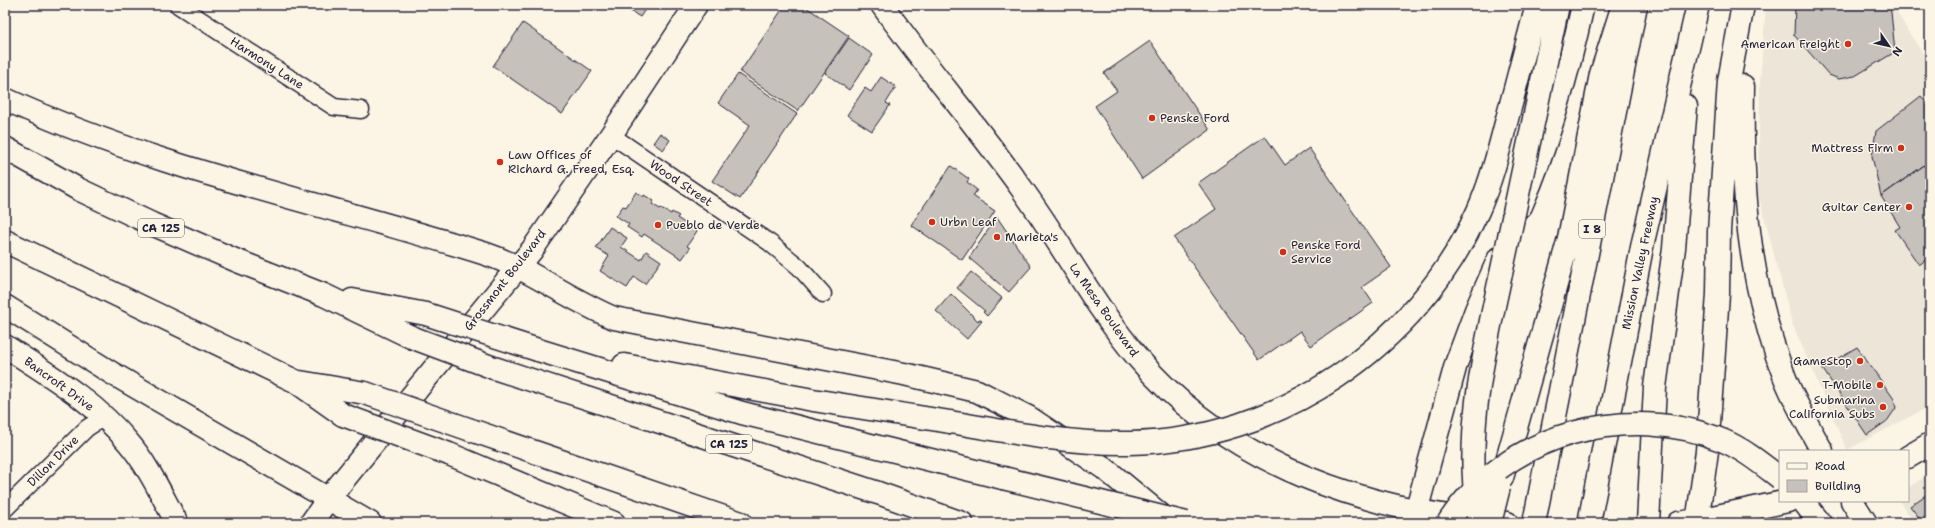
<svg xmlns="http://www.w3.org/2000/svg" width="1935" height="528" viewBox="0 0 1935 528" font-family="'Shantell Sans',sans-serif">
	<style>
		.built { fill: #ece5d8 }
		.building { fill: #c6c1bb; stroke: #22223b }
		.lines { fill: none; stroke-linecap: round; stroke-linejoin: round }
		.street-casing { stroke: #22223b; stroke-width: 19 }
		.secondary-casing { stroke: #22223b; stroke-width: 25 }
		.primary-casing { stroke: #22223b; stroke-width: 25 }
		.highway-casing { stroke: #22223b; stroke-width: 25 }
		.street { stroke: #fcf5e5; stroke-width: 16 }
		.secondary { stroke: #fcf5e5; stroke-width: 22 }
		.primary { stroke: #fcf5e5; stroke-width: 22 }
		.highway { stroke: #fcf5e5; stroke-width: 22 }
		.highway-bridge-casing { stroke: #22223b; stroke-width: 25; stroke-linecap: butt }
		.highway-bridge { stroke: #fcf5e5; stroke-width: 22 }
		.poi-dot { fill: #c8321e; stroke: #fcf5e5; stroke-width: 1.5 }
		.labels { text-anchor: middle; stroke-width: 3; stroke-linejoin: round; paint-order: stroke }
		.shield { fill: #fcf5e5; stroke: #63616e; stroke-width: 1 }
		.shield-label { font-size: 11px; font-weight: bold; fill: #22223b }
		.poi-label { font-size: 12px; fill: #22223b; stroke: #fcf5e5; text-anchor: end }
		.street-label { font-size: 12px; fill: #22223b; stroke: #fcf5e5 }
	</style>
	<rect width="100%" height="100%" fill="#fcf5e5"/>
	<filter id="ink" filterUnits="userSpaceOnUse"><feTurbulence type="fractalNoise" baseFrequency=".025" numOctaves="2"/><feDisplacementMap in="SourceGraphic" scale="8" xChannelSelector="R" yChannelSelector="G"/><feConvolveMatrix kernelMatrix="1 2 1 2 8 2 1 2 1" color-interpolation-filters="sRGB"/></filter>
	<g filter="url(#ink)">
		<path class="built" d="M1766,5H1893L1909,33L1930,64V406L1847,450L1792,323L1758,193L1760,84Z
			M1930,473V523H1915L1899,501H1908V488Z"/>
		<path class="building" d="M621,5H648L640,17Z
			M785,5H803L849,36L798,111L740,72Z
			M1795,5H1887L1891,12L1895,52L1855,76L1839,79L1829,75L1794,35Z
			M523,23L592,71L562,114L493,66Z
			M849,38L873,55L849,90L825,73Z
			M1150,41L1210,130L1142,179L1095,106L1117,91L1104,73Z
			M738,74L797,114L740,199L712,181L750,125L718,103Z
			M881,77L896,87L886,103L890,105L872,131L847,115L865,88L871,92Z
			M1921,96L1929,106L1930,105V161L1881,196L1872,156L1876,131Z
			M660,133L670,140L663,150L653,143Z
			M1265,136L1285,165L1309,148L1391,267L1362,287L1373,303L1311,346L1300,331L1259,360L1174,238L1216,209L1198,183Z
			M1930,161V257L1919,265L1895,230L1900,227L1881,196Z
			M951,166L969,179L967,182L977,190L973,196L995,211L962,260L911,225Z
			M636,192L643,197L644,195L654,201L652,204L660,209L661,208L671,214L672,212L679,216L677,218L697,231L687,246L690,248L682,259L644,234L642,237L627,227L629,224L616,216L623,206L626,207Z
			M997,217L1031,267L1009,292L969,258Z
			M610,227L627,238L621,247L641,260L646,251L661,261L645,284L634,277L627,288L600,271L609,256L596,248Z
			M971,272L1002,298L987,316L983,312L985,311L957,288Z
			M951,294L978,321L979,319L982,321L967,339L936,311Z
			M1857,347L1894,399L1896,408L1887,421L1867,435L1822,368Z
			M1930,492V523H1923L1910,506Z"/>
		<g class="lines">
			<g class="street-casing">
				<path id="street" d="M178,5L334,107L361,110
					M611,135L770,243L799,267L823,294
					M5,509L87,428L104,417"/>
			</g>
			<g class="secondary-casing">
				<path id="secondary" d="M5,346C49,375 94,401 128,442C148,465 162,496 177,523
					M1908,457L1930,444
					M1698,520L1788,501
					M311,523L328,499L419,387L532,250L611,135L696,5"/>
			</g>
			<g class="primary-casing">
				<path id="primary" d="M882,5C927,68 977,126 1022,189C1062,244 1094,306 1138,358C1229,466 1370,512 1507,523
					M1678,523L1698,520"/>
			</g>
			<g class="highway-casing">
				<path id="highway" d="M1743,86C1741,186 1748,284 1785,378C1795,403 1809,427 1822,451
					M5,99C158,170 325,203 486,254C531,269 570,300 614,318L904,374L977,391L1028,417L1104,468L1168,521
					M5,148L78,189L152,224L235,260L324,295L411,337
					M1521,206C1549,142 1568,74 1583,5
					M5,241L295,381L343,415
					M352,300L426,314
					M5,306L110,372L370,523
					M538,350L742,413L1003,478
					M624,365L813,400L950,422
					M494,368L878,493L962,523
					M300,382L365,393
					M471,430L741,523
					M449,454L614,523
					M1502,478L1569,238L1601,74L1623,5
					M1803,501L1820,523
					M1852,501L1866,523
					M1413,523L1456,364L1476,310L1499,258
					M1534,523L1636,5
					M1589,523L1643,242L1698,5
					M1648,523L1655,387L1674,248L1686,106
					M1697,523L1707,451L1718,294L1719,231L1729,81L1743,5"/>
			</g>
			<use href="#street" class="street"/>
			<use href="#secondary" class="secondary"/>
			<use href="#primary" class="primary"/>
			<use href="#highway" class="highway"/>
			<g class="highway-bridge-casing">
				<path id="highway-bridge" d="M426,314L538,350
					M411,337L494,368
					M365,393L471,430
					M343,415L449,454
					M950,422C1009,432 1069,444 1129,443C1279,441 1417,346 1478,211C1491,182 1499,150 1507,119C1517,81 1527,43 1537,5
					M1003,478L1186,523
					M1448,523C1505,433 1628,401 1724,441C1745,450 1763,465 1780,478
					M1479,523C1462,431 1487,340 1506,251C1524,169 1541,87 1558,5
					M1490,523L1499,487"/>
			</g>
			<use href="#highway-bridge" class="highway-bridge"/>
		</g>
	</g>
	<g class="poi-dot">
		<circle cx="1848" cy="44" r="4"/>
		<circle cx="1152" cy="118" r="4"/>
		<circle cx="1901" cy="148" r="4"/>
		<circle cx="500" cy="162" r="4"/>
		<circle cx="1909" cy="207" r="4"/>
		<circle cx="932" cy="222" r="4"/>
		<circle cx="658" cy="225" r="4"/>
		<circle cx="997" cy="237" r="4"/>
		<circle cx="1283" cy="252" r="4"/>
		<circle cx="1860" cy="361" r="4"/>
		<circle cx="1880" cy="385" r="4"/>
		<circle cx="1883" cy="407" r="4"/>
	</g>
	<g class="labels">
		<g class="shield">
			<rect x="138" y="219" width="46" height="18" rx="3"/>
			<rect x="1579" y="220" width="26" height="18" rx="3"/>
			<rect x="706" y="435" width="46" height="18" rx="3"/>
		</g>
		<g class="shield-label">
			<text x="161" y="232">CA 125</text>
			<text x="1592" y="233">I 8</text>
			<text x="729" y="448">CA 125</text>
		</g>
		<g class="poi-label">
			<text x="1840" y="48">American Freight</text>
			<text x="1160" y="122" text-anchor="start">Penske Ford</text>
			<text x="1893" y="152">Mattress Firm</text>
			<text x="508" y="159" text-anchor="start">Law Offices of<tspan x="508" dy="14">Richard G. Freed, Esq.</tspan></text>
			<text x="1901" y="211">Guitar Center</text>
			<text x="940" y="226" text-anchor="start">Urbn Leaf</text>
			<text x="666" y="229" text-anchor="start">Pueblo de Verde</text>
			<text x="1005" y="241" text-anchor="start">Marieta's</text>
			<text x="1291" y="249" text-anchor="start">Penske Ford<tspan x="1291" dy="14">Service</tspan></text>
			<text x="1852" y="365">GameStop</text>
			<text x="1872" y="389">T-Mobile</text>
			<text x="1875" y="404">Submarina<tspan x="1875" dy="14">California Subs</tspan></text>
		</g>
		<g class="street-label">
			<text transform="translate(267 63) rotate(33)" y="4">Harmony Lane</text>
			<text transform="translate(681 183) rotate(34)" y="4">Wood Street</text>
			<text transform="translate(1640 263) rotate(-78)" y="4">Mission Valley Freeway</text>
			<text transform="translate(505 280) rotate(-52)" y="4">Grossmont Boulevard</text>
			<text transform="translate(1104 310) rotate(55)" y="4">La Mesa Boulevard</text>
			<text transform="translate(59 384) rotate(36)" y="4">Bancroft Drive</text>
			<text transform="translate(53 461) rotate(-45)" y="4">Dillon Drive</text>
		</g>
	</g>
	<rect width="1935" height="528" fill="none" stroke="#fcf5e5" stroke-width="20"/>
	<rect x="10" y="10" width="1915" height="508" fill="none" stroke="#22223b" stroke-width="1.5" filter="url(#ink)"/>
	<rect x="1779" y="450" width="130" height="52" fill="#fcf5e5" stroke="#a5a1a1"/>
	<rect x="1787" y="463" width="20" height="6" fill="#fcf5e5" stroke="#a5a1a1"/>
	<text x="1815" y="470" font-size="12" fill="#22223b">Road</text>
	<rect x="1787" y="480" width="20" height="12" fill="#c6c1bb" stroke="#a5a1a1"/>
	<text x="1815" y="490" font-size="12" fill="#22223b">Building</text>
	<g transform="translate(1889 46) rotate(124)" stroke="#fcf5e5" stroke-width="3" paint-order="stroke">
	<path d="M0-3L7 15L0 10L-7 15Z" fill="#22223b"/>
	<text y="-6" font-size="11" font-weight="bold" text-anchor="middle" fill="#22223b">N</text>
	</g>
</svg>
